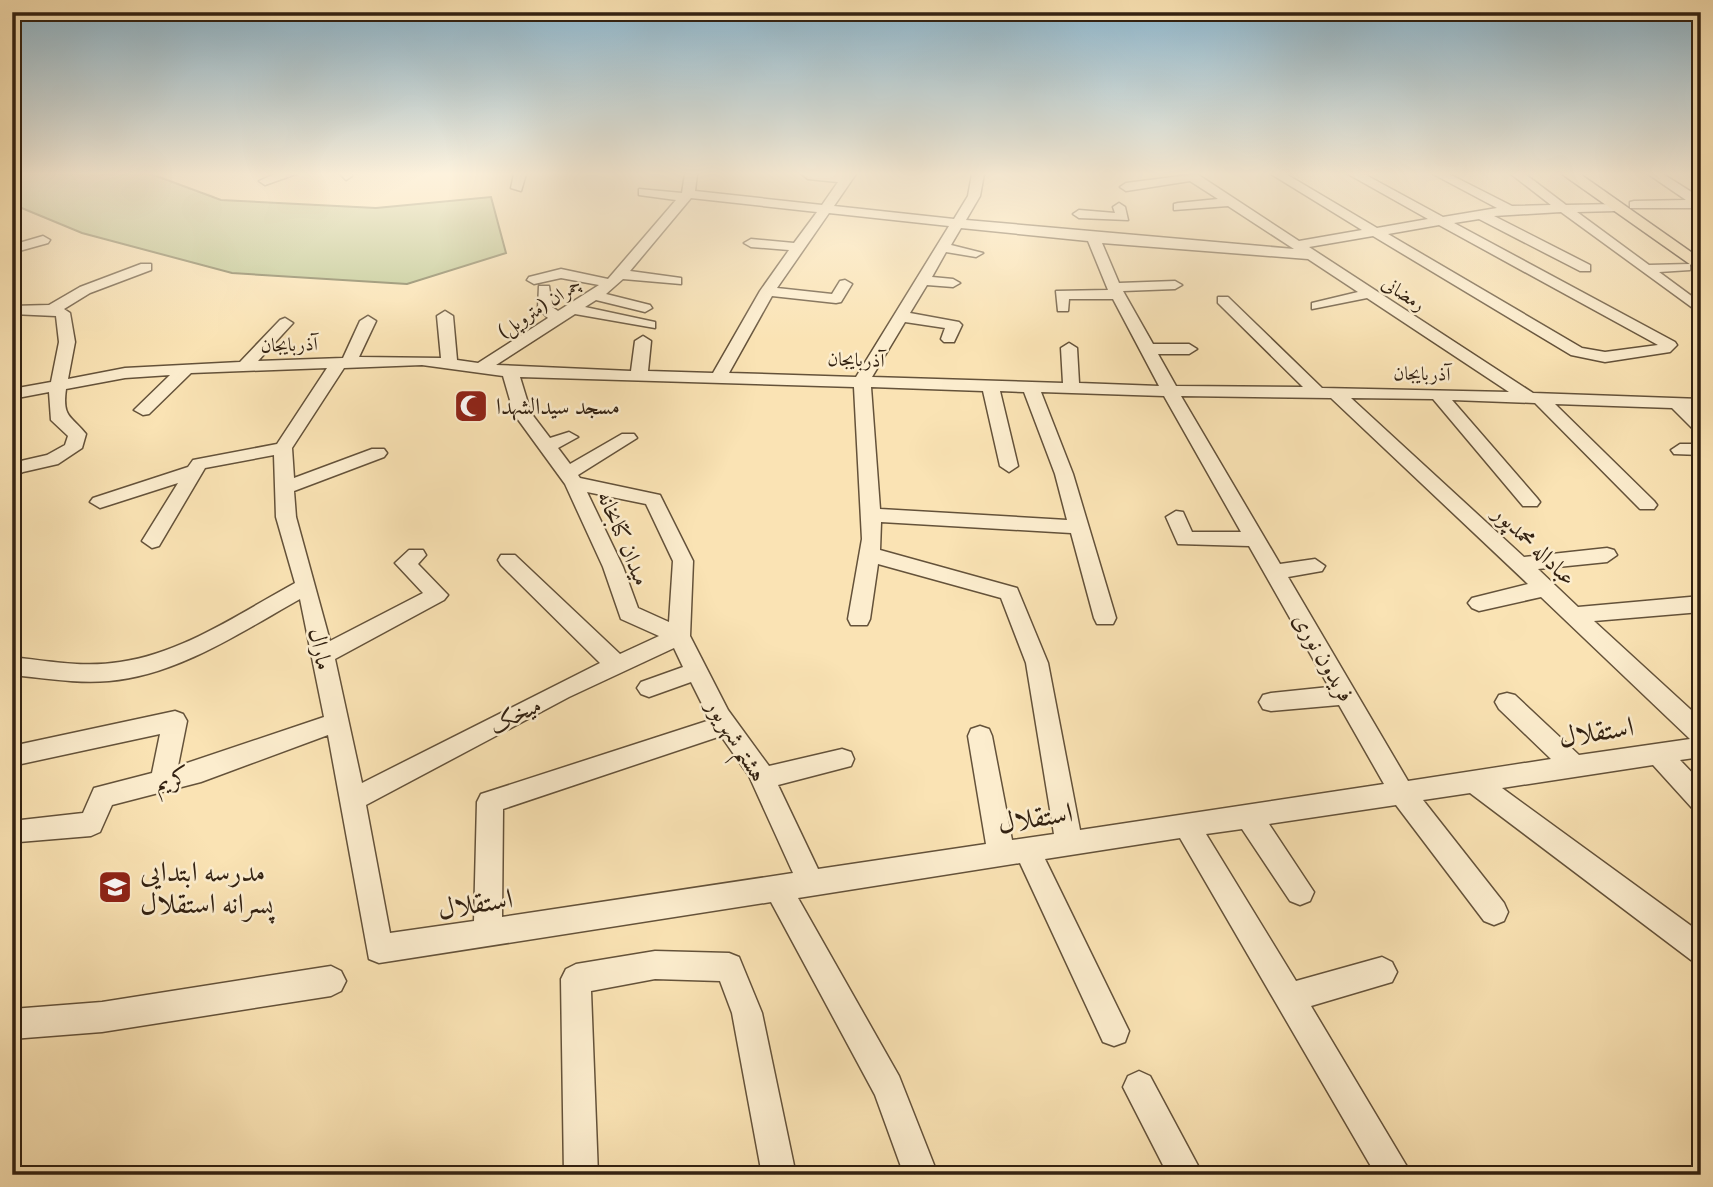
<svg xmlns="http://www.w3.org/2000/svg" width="1713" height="1187" viewBox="0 0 1713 1187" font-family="'Gentium Book Plus',Amiri,serif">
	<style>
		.green { fill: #bac590; stroke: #767350; stroke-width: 2 }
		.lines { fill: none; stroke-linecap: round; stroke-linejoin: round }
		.minor-casing { stroke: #64523a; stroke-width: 3 }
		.major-casing { stroke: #322111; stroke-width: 3 }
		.minor { fill: #fcedce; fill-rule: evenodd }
		.major { fill: #fae3b4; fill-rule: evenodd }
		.labels { text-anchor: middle; stroke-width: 5; stroke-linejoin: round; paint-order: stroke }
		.far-street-label { font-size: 19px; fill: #322111; stroke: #fcedce }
		.poi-label { font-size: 23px; fill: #322111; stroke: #fcedce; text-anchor: start }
		.street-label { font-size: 23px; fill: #322111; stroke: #fcedce }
		.near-street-label { font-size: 28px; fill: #322111; stroke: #fcedce }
		.near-poi-label { font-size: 28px; fill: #322111; stroke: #fcedce; text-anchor: start }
	</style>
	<rect width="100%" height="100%" fill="#fae3b4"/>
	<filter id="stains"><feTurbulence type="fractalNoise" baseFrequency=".00286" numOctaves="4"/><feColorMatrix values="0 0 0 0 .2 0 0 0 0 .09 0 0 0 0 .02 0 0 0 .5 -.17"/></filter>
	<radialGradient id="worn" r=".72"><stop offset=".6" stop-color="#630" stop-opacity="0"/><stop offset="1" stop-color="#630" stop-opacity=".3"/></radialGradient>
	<path class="green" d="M151,174L221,200L376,208L491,197L506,253L407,284L232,273L82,233L12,204V174Z"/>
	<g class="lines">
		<g class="minor-casing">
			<path id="minor" d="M275,174H296L265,185L259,181Z
				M340,174H352V176L346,180Z
				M514,174H526L521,191L511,188Z
				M685,174H697L695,191L822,205L838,182L808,179L802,174H856L834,206L954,219L968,196L972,174H984L980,196L966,220L1294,249L1228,206L1174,210V204L1178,203L1218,199L1190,181L1126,191L1120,187L1126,183L1197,174L1299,241L1362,230L1271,174H1286L1377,228L1428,219L1348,174H1364L1443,217L1497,208L1433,174H1449L1512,206L1551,205L1511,174H1525L1566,205L1619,204V210L1615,211L1577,212L1649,265L1690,264V270L1659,272L1701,303V314L1561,212L1494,216L1590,265V271H1580L1479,219L1454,223L1675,342L1677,345L1670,352L1605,362L1571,355L1373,236L1309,247L1533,393L1701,399V409H1692L1701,417V432L1695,431L1672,408L1555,404L1654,501L1657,505L1654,509H1640L1535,403L1452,400L1537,498L1540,502L1537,506H1523L1433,399L1351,398L1524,557L1607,548L1614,550L1617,555L1607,562L1538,569L1578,607L1701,596V612L1594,621L1701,719V757L1680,760L1701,782V811L1692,808L1653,765L1502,788L1701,933V964L1691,960L1470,793L1423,800L1504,903L1508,912L1504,921L1494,925L1484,921L1396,805L1269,824L1314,892L1310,901L1300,905L1290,901L1242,829L1206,834L1296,981L1382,957L1392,962L1397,972L1392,982L1311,1006L1412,1175H1376L1180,838L1045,859L1129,1031L1125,1042L1114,1046L1103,1042L1020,863L798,898L899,1076L938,1175H904L875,1095L771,902L379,963L369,959L328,735L201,782L112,805L100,832L91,836L19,842L12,839V821L83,813L94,788L152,773L160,734L12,766V746L175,711L183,714L187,721L178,766L324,717L300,599C241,632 178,675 109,681C77,684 44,678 12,675V657C48,661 84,668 120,662C183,653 240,613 295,583L276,517L274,455L205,468L159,546L152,548L142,541L178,483L100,508L90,502L93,498L188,467L193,460L277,444L327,368L191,373L149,414L143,415L134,410L170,375L125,378L66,389C62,418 71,415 86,434L82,448L58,464L23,472L12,478V463L47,455L65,445L68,436L51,420L49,392L12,399V389L51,382L59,342L56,316L12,314V306L49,305L80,287L141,264H151V270L90,293L64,309L70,313L75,342L68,379L125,368L240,362L280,320L285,318L293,323L258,361L343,358L360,321L368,316L376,321L359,357L441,358L437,316L445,311L453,316L457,360L478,363L548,318L538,308L539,286H549L552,307L558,311L599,285L561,278L534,284L527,280L529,277L561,269L608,279L676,200L639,195V189L682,193ZM691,198L817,212L794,243L751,239L744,243L751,247L789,250L760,291L713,373L648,371L651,341L643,336L635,341L631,371L496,365L575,314L655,328V322L585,307L596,300L645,312L652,308L650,305L606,294L623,279L681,284V278L630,271ZM829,213L949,226L856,377L729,373L772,296L836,303L841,302L852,284L845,280L840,281L832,294L777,288ZM1439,225L1658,345L1605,352L1582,348L1388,234ZM961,228L1088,241L1108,290L1056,291L1058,311H1068L1069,299H1113L1159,386L1079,383L1077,348L1069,343L1061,348L1063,383L872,377L905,322L945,328L941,339L944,342H954L962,325L959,322L910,313L927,285L953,287L960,283L953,279L932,277L946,252L976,257L983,253L951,245ZM1102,243L1308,259L1358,292L1312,303V309L1367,298L1509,392L1322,388L1228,297H1218V303L1303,387L1176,386L1158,354H1189L1197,349L1189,344H1153L1123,291L1175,289L1182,285L1175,281L1119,283ZM422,365L503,376L514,414L565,484L603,567L621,619L659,636L620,654L515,555H501L498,560L501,565L600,663L362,783L335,659L444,600L448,595L418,564L426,555L423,550H409L395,563L423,593L330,641L296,517L294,491L384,457L387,453L384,449H372L294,478L292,448L344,368ZM520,377L854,387L862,539L848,619L851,625H867L870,619L878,564L1001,598L1026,663L1054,834L1012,840L992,736L989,729L980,726L971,729L968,736L986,844L818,869L778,785L851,766L854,759L851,752L842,749L769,766L728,710L690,636L693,561L660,495L580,478L578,475L637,438L634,434H622L570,464L558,448L578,437L569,432L550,438L531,413ZM871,387L983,391L1000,466L1009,472L1018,466L1000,391L1024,392L1055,474L1067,520L880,509ZM1041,392L1164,396L1241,532H1192L1183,512L1176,511L1166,517L1178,544L1249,546L1329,687L1271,693L1263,695L1259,702L1263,709L1271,711L1339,705L1384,784L1080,830L1048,663L1017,588L880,550L881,522L1071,533L1094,618L1097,624H1113L1116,618L1073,474ZM1181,396L1331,398L1528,584L1472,598L1468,603L1472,608L1479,611L1541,597L1690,739L1579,755L1515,695L1507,693L1499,695L1495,702L1499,709L1551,759L1408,781L1288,577L1322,571L1325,566L1315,559L1280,564ZM587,492L646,504L673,561L669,622L638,608L623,567ZM674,648L683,667L641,682L637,688L641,694L649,697L691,682L710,720L481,794L477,802L474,921L390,933L366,805L569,697ZM721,736L749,776L793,873L502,917L503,809Z
				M1648,174H1663L1701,198V208H1630V202L1634,201L1686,200Z
				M1119,203L1125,207L1128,220L1079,218L1073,214L1079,210L1115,213L1113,207Z
				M43,236L50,240L48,243L12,253V245Z
				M1680,444H1701V455L1674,454L1671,450Z
				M655,951L729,953L739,957L762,1013L796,1175H762L732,1013L720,981L655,979L591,991L598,1175H564L561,979L566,969L576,964Z
				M331,966L341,971L346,981L341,991L331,996L102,1032L12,1039V1009L102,1002Z
				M1139,1071L1150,1076L1203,1175H1168L1123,1087L1128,1076Z"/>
		</g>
		<g class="major-casing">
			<path id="major" d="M1562,174H1580L1701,259V272Z"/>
		</g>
		<use href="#minor" class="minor"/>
		<use href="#major" class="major"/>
	</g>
	<linearGradient id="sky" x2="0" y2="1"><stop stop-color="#8bb8d2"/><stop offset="0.51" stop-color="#fdf2dd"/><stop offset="1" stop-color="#fdf2dd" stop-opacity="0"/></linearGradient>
	<rect width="1713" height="341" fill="url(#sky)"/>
	<defs>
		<g id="mosque-square" transform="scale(1.75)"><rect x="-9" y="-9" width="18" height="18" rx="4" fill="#8f2418" stroke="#fcedce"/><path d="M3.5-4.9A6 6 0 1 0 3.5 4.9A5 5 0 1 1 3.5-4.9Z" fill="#fff"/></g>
		<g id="school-square" transform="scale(1.75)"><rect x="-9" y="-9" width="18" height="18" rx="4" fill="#8f2418" stroke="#fcedce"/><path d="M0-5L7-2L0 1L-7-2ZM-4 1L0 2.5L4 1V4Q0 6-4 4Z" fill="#fff"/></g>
	</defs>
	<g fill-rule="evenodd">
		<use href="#mosque-square" x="471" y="406"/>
		<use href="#school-square" x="115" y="887"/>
	</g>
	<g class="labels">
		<g class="far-street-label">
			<text transform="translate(1404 293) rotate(33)" y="7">رمضانی</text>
			<text transform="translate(539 307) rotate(-33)" y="7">چمران (متروپل)</text>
			<text transform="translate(289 344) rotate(-2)" y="7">آذربایجان</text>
			<text transform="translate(856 359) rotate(2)" y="7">آذربایجان</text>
			<text transform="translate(1422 373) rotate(1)" y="7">آذربایجان</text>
		</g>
		<g class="poi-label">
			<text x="496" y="414">مسجد سیدالشهدا</text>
		</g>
		<g class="street-label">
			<text transform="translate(624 538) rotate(67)" y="8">میدان کتابخانه</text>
			<text transform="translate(1535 545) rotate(44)" y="8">عباداله محمدپور</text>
			<text transform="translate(321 649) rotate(78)" y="8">مارال</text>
			<text transform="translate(1324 657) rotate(60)" y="8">فریدون نوری</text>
			<text transform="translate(515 715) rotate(-27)" y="8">میخک</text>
			<text transform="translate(737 740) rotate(58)" y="8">هشتم شهریور</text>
			<text transform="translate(172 779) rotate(-15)" y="8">کریم</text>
		</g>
		<g class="near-street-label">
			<text transform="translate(1596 731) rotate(-9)" y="10">استقلال</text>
			<text transform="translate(1035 817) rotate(-9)" y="10">استقلال</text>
			<text transform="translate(475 903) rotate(-9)" y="10">استقلال</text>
		</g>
		<g class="near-poi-label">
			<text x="140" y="881">مدرسه ابتدایی<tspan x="140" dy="32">پسرانه استقلال</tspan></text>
		</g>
	</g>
	<rect width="1713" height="1187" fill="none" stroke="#fae3b4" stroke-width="42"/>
	<rect x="14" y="14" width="1685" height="1159" fill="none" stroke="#322111" stroke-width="3.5"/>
	<rect x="21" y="21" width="1671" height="1145" fill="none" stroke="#322111" stroke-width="2"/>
	<rect width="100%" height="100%" filter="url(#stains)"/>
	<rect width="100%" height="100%" fill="url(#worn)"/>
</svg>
